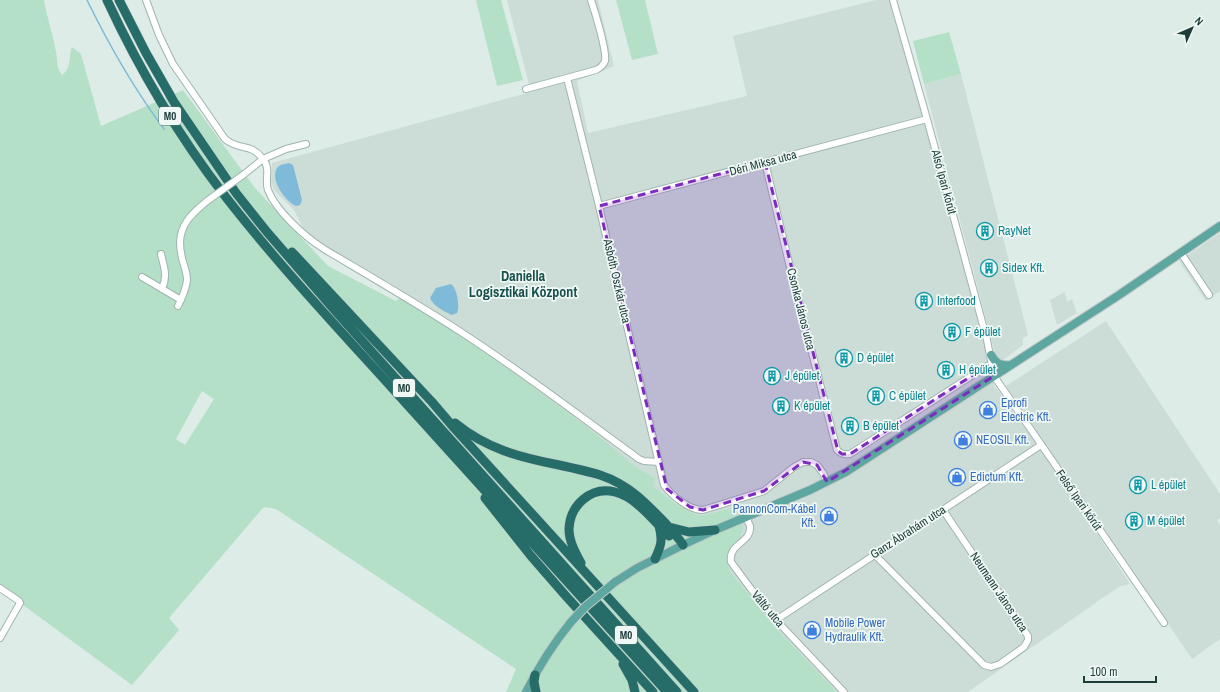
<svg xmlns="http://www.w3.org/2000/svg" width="1220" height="692" viewBox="0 0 1220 692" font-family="'Archivo Narrow',sans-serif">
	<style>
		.built { fill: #ccdcd7 }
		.green { fill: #b4e0c8; fill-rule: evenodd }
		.water { fill: #7fbbd8 }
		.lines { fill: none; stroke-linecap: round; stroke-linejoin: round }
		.stream { stroke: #7fbbd8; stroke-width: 1.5 }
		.minor-casing { stroke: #a1b4b0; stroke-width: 8 }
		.major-casing { stroke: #c0c9c8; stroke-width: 10 }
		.highway-casing { stroke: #c0c9c8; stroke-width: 10 }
		.minor { stroke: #fff; stroke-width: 6 }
		.major { stroke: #5ea6a0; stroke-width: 8 }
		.highway { stroke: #266d6a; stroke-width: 9 }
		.minor-bridge-casing { stroke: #a1b4b0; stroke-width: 8; stroke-linecap: butt }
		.major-bridge-casing { stroke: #c0c9c8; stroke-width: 10; stroke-linecap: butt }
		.minor-bridge { stroke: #fff; stroke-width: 6 }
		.major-bridge { stroke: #5ea6a0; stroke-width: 8 }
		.marked { fill: #7b2cbf; fill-opacity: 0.2; stroke: #7b2cbf; stroke-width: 3; stroke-dasharray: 8 5; stroke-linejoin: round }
		.labels { text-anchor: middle; stroke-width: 3.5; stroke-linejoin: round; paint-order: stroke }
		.shield { fill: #eff8f5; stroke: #5d7572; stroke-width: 1 }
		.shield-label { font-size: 11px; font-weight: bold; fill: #1e3d3a }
		.street-label { font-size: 12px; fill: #1e3d3a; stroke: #eff8f5 }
		.culture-label { font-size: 12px; fill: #0d838f; stroke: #eff8f5; text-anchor: start }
		.shop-label { font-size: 12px; fill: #366cbe; stroke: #eff8f5; text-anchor: start }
		.quarter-label { font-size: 14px; font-weight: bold; fill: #18514d; stroke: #eff8f5 }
	</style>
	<rect width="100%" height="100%" fill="#deece8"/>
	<path class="built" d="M507,0H598L614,66L577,81L588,133L747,96L733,36L876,0H891L983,337L987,359L994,385L1066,486L1130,584L1121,586L1104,597L968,692H837L774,626L730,571L727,561L730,548L739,541L728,509L711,514L699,515L688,511L676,503L653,486L655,478L635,466L401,296L311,244L294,210L274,190L271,182L272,163L531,92Z
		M961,74L1028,335L1023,338V345L1003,360L996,357L924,84Z
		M1220,233V291L1206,301L1179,261Z
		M1065,292L1067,302L1072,299L1077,313L1057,325L1050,300Z
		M1106,321L1220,494V518L1217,520L1220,525V639L1192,659L1006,386Z"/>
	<path class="green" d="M0,0H44C47,18 53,34 56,52C58,61 56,67 62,75C72,68 68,57 72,47L81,54L101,126L183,90L255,188L328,266L396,301L401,296L484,351L583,424L635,466L655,478L653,486C665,495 685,513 700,515C709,515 719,511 728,509L735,512L743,526L739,541L730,548L727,561L730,571L774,626L837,692H506L516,669L276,509L265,507L262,509L169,618L179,630L132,685L23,605L0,587ZM202,391L214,399L185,445L176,439Z
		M476,0H501L523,80L497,86Z
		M616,0H645L658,54L632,60Z
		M949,32L961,74L924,84L913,41Z"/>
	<path class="water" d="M289,163L293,165L302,200L300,205L296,206C286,202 268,178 278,167C280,164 286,164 289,163Z
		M451,284C457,288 460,306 457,313L452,315C445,312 432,305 430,298L436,288Z"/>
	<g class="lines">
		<path class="stream" d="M87,0C109,45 134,89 164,129"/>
		<g class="minor-casing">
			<path id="minor" d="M146,0L159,35L173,64L225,139C239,151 251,143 262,158C272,169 264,178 268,190C276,211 305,237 324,249C371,277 418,304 464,334C524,373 581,417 639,459L644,461L659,462
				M893,0L927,119L987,340L994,376L1164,623
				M567,78L599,206L664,485C672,496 689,510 703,510L764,491L794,467L803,462H811L817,465L823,473L827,482
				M526,89L596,70C600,68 603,66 605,61C607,51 595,12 591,0
				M765,162L788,259L837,450C841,454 845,455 850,454L987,366L993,365
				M243,175L263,159L286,149L306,144
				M599,206L927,119
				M1181,253L1209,295
				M161,254C164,268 168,275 162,289
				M142,277L181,300
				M178,306C182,298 186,290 187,280C187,274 185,268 183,262C179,247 178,234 187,221C192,213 200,207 207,201
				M746,517C747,520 749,523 750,526C752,543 728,543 731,562L751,589L776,620L844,692
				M874,554L984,665L991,667L1000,664L1024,647L1028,640V636L943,510
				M0,588L19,601
				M776,620L1041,445
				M0,638L20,603"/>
		</g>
		<g class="major-casing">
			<path id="major" d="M991,355C996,364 1001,366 1011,365
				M615,582L637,568L683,545L715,530L810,490L846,472L1119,295L1220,226
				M526,692C539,666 553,644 571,622"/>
		</g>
		<g class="highway-casing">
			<path id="highway" d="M107,0C139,69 178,135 225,196C277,263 336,326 393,389C484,490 576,591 667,692
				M119,0L146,53L174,102L236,193L267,232L338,314L677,692
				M292,252L432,402L455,429L694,692
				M455,423C487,449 519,457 559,465C573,468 587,471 600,475C630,485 647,504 668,526C673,533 679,538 683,545
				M485,498L531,556L565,595L653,692
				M669,527L689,532L715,530
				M655,559C661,546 663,540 659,526
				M581,563C575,552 569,541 569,529C570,505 591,486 615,492C636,497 654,521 669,536
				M623,664L632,680L635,692
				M535,675L534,682L536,692"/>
		</g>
		<use href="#minor" class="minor"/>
		<use href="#major" class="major"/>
		<use href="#highway" class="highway"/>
		<g class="minor-bridge-casing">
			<path id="minor-bridge" d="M207,201L243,175"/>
		</g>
		<g class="major-bridge-casing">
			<path id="major-bridge" d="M571,622L585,607L615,582"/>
		</g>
		<use href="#minor-bridge" class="minor-bridge"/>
		<use href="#major-bridge" class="major-bridge"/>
	</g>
	<path class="marked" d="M765,162L838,451L842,454H850L987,366L993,365L994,376L827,482L817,465L803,462L764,491L703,510L690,507L667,489L599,206Z"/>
	<defs>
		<g id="building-ring" transform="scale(0.9)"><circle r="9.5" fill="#eff8f5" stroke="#0f9aa8" stroke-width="1.5"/><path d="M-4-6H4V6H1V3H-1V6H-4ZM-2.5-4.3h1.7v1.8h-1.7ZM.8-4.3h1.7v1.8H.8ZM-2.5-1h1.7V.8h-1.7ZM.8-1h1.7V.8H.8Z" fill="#0f9aa8"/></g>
		<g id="shop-ring" transform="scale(0.9)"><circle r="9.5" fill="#eff8f5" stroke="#3f7fe0" stroke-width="1.5"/><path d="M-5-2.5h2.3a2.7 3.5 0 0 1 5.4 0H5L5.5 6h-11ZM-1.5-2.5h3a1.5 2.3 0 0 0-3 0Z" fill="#3f7fe0"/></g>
	</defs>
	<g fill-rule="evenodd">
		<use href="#building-ring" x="985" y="231"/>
		<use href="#building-ring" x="989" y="268"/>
		<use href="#building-ring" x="924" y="301"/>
		<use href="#building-ring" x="952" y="332"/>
		<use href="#building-ring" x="844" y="358"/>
		<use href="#building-ring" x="946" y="370"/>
		<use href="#building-ring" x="772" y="376"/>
		<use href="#building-ring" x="876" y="396"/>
		<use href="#building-ring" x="781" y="406"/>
		<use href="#shop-ring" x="988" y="410"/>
		<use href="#building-ring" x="850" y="426"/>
		<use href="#shop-ring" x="963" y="440"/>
		<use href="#shop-ring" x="957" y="477"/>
		<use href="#building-ring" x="1138" y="485"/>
		<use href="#shop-ring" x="829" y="516"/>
		<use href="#building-ring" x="1134" y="521"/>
		<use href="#shop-ring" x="812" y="630"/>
	</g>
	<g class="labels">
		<g class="shield">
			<rect x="159" y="107" width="22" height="18" rx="3"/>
			<rect x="393" y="379" width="22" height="18" rx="3"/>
			<rect x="615" y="626" width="22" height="18" rx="3"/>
		</g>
		<g class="shield-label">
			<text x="170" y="120">M0</text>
			<text x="404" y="392">M0</text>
			<text x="626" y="639">M0</text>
		</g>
		<g class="street-label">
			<text transform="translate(763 163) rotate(-15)" y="4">Déri Miksa utca</text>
			<text transform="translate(944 182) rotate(75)" y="4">Alsó Ipari körút</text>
			<text transform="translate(617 281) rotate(77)" y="4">Asbóth Oszkár utca</text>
			<text transform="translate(801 309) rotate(76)" y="4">Csonka János utca</text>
			<text transform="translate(1079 500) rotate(55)" y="4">Felső Ipari körút</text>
			<text transform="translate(908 532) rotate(-33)" y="4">Ganz Ábrahám utca</text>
			<text transform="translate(999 592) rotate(56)" y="4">Neumann János utca</text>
			<text transform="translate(768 609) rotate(50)" y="4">Váltó utca</text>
		</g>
		<g class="culture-label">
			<text x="998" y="235">RayNet</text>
			<text x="1002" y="272">Sidex Kft.</text>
			<text x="937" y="305">Interfood</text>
			<text x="965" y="336">F épület</text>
			<text x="857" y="362">D épület</text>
			<text x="959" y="374">H épület</text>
			<text x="785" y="380">J épület</text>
			<text x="889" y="400">C épület</text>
			<text x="794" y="410">K épület</text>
			<text x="863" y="430">B épület</text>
			<text x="1151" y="489">L épület</text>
			<text x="1147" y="525">M épület</text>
		</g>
		<g class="shop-label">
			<text x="1001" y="407">Eprofi<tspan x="1001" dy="14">Electric Kft.</tspan></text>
			<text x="976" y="444">NEOSIL Kft.</text>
			<text x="970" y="481">Edictum Kft.</text>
			<text x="816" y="513" text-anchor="end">PannonCom-Kábel<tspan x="816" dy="14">Kft.</tspan></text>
			<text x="825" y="627">Mobile Power<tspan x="825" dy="14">Hydraulik Kft.</tspan></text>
		</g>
		<g class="quarter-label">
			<text x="523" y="281">Daniella<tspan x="523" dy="16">Logisztikai Központ</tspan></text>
		</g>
	</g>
	<g transform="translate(1192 28) rotate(45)" stroke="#eff8f5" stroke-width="3" paint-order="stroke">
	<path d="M0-3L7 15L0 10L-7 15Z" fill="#1e3d3a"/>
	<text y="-6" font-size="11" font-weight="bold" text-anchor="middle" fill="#1e3d3a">N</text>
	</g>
	<path d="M1084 676v6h72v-6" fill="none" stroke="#1e3d3a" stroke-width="2"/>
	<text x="1090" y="676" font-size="12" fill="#1e3d3a" stroke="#eff8f5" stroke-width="3" paint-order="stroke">100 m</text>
</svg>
